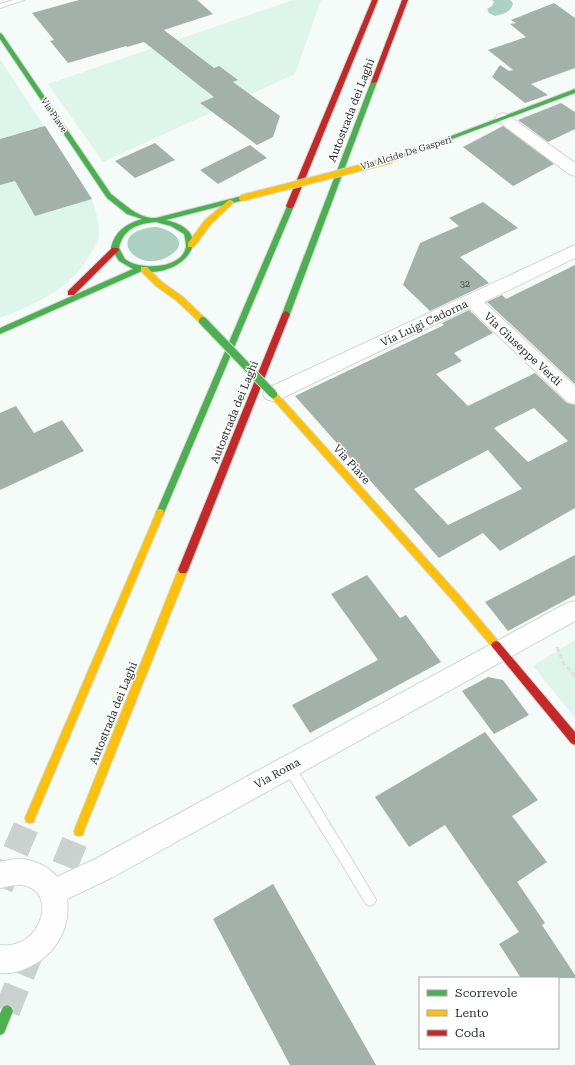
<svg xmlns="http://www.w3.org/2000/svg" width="575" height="1065" viewBox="0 0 575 1065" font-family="'Roboto Serif',serif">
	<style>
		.green { fill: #def5eb }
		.water { fill: #acd0c1 }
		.building { fill: #a4b0aa; fill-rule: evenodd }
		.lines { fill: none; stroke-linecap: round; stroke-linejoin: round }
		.highway-tunnel { stroke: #cad1ce; stroke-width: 26; stroke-dasharray: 26 13; stroke-linecap: butt }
		.lane-casing { stroke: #d0d8d4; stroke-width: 2 }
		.street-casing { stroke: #d0d8d4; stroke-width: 2 }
		.fast-casing { stroke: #d0d8d4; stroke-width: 2 }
		.slow-casing { stroke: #d0d8d4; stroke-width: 2 }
		.jam-casing { stroke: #d0d8d4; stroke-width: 2 }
		.path { stroke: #dee1df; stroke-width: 3; stroke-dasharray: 5 2.5; stroke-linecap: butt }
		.lane { fill: #fefefe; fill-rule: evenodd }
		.street { fill: #fefefe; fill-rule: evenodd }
		.fast { fill: #4caf50; fill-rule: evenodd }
		.slow { fill: #ffc107; fill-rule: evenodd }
		.jam { fill: #c62828; fill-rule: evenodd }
		.fast-bridge-casing { stroke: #d0d8d4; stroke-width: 10; stroke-linecap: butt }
		.slow-bridge-casing { stroke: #d0d8d4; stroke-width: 8; stroke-linecap: butt }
		.fast-bridge { stroke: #4caf50; stroke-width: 8 }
		.slow-bridge { stroke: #ffc107; stroke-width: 6 }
		.labels { text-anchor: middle; stroke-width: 3; stroke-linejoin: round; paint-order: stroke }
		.far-street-label { font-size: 9px; fill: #1f2b26; stroke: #fff }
		.number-label { font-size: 9px; fill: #404c47 }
		.street-label { font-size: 11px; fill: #1f2b26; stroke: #fff }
	</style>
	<rect width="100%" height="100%" fill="#f5fbf8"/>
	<path class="green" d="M293,0H321L295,74L103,162L48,84Z
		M0,59L92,199C96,212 101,227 98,241C96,245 92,250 90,254C71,289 36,304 0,318Z
		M575,640V718L533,666Z"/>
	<path class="water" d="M492,0H510L513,3C512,12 502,14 495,16L489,13L487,9L492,6L494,2Z
		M156,227C170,229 190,241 172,254C138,279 100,231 156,227Z"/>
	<path class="building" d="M79,0H197L213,14L164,30L214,68L219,66L238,80L233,82L280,116L273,137L257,145L200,103L214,97L144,42L127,47L126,46L68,63L50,41L54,40L32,13Z
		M554,3L575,18V68L531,84L548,95L525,103L492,77L500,65L509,71L513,70L488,50L526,37L510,24L516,23L511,20Z
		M561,103L575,112V129L548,142L518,120Z
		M45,126L92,199L35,216L15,181L0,185V139Z
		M503,126L554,164L513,186L463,147Z
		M155,143L175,160L135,178L115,161Z
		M250,145L267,158L218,184L200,170Z
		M483,202L518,228L460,257L489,283L430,311L403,285L420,243L459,226L449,218Z
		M575,265V384L487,302L502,295L506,299Z
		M469,310L493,333L454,353L462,361L436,374L468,406L535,373L567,403L575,405V508L500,551L483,533L439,558L295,396L444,325L442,323ZM534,408L568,441L528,462L494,428ZM488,450L522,489L448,525L414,489Z
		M16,406L34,433L62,420L84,451L0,490V413Z
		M575,555V595L508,631L485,602Z
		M367,575L400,618L406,615L441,662L310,733L292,705L378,660L331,594Z
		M488,677L503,680L529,715L494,734L462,691Z
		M485,732L538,800L512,816L547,862L517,882L545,923L542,925L575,975V978H521L499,944L519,932L445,825L409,847L375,797Z
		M273,884L376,1065H290L213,919Z"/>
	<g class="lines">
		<path class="highway-tunnel" d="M0,887L30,818
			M50,902L79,831
			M7,1011L35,942"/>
		<g class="lane-casing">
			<path id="lane" d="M14,0H24L0,8V4Z
				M289,762L293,763L374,896L376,900L374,904L370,906L366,904L285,771L283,767L285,763Z"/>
		</g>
		<g class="street-casing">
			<path id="street" d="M503,113L508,115L575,163V176L569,174L498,121L495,118L498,115Z
				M575,245V258L484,302L575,386V404L568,402L469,308L280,399L273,401L266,399L263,394L266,389Z
				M575,601V621L113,877L67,899C71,929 55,956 27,968C18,972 10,974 0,973V945C40,951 61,890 21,885C15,884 7,887 0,888V862C6,861 13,859 19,859C32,859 49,866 57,877L95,859L567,603Z"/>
		</g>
		<g class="fast-casing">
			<path id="fast" d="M0,33L2,34L111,194C124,204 139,219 156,218L242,196L245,198L244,200L166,220C221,233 181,279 142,271L0,334V328L133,269L119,261L111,248C115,231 126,224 142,219L127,214L107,198L0,39ZM156,222L171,226L184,234C185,237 186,243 186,247C182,269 140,271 125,259C123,256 121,251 119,248C123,229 138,223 156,222Z
				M374,80L377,82L290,314L289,316H283L282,314L371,82Z
				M575,89V93L393,161L391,162L388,160Z
				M288,204H292L294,206L164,513L163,516H157L156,513Z
				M7,1005L11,1007L13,1011L4,1033L0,1035V1014L3,1007Z"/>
		</g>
		<g class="slow-casing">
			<path id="slow" d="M229,200H231L234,202L211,224L194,247H188V243L205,220Z
				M141,267H147L162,282L183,297L206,319L207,321L206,323H200L177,301L156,286L141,271Z
				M273,391L276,392L460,596L499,642L501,645L499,648L496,649L493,648L454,602L270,396L269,394L270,392Z
				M160,509L163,510L164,513L35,818L34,822L30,823L26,822L25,818L156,513L157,510Z
				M183,566L186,567L188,570L84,831L83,835L79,836L75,835L74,831L178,570L180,567Z"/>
		</g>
		<g class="jam-casing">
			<path id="jam" d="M372,0H378L294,206L292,208H288L286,206Z
				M402,0H408L377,82L372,83L371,82Z
				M112,248H118L119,250L74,295H68V291Z
				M286,311L290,314L188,570L186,573H180L178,570L282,314Z
				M496,641L499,642L575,732V745L571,743L493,648L491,645L493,642Z"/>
		</g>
		<path class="path" d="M557,647L564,664L575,676"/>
		<use href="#lane" class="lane"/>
		<use href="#street" class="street"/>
		<use href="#fast" class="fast"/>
		<use href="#slow" class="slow"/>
		<use href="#jam" class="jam"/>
		<g class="fast-bridge-casing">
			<path id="fast-bridge" d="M203,321L273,394"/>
		</g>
		<g class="slow-bridge-casing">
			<path id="slow-bridge" d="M242,198L391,160"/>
		</g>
		<use href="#fast-bridge" class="fast-bridge"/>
		<use href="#slow-bridge" class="slow-bridge"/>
	</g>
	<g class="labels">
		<g class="far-street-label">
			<text transform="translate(54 115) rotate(56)" y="3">Via Piave</text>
			<text transform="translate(406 153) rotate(-17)" y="3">Via Alcide De Gasperi</text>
		</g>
		<g class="number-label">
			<text x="465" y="287">32</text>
		</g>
		<g class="street-label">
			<text transform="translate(351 110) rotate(-69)" y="4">Autostrada dei Laghi</text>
			<text transform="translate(424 323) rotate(-25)" y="4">Via Luigi Cadorna</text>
			<text transform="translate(523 349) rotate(43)" y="4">Via Giuseppe Verdi</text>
			<text transform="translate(234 412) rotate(-68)" y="4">Autostrada dei Laghi</text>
			<text transform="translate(352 464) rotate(48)" y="4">Via Piave</text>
			<text transform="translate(113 713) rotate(-68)" y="4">Autostrada dei Laghi</text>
			<text transform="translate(277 773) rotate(-29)" y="4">Via Roma</text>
		</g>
	</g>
	<rect x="419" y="977" width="140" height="72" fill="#ffffff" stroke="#a5aaa8"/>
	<rect x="427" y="990" width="20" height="6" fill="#4caf50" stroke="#a5aaa8"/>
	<text x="455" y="997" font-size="12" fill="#1f2b26">Scorrevole</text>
	<rect x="427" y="1010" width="20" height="6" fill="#ffc107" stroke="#a5aaa8"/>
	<text x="455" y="1017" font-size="12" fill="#1f2b26">Lento</text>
	<rect x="427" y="1030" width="20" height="6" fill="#c62828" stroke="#a5aaa8"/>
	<text x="455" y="1037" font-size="12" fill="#1f2b26">Coda</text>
</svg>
